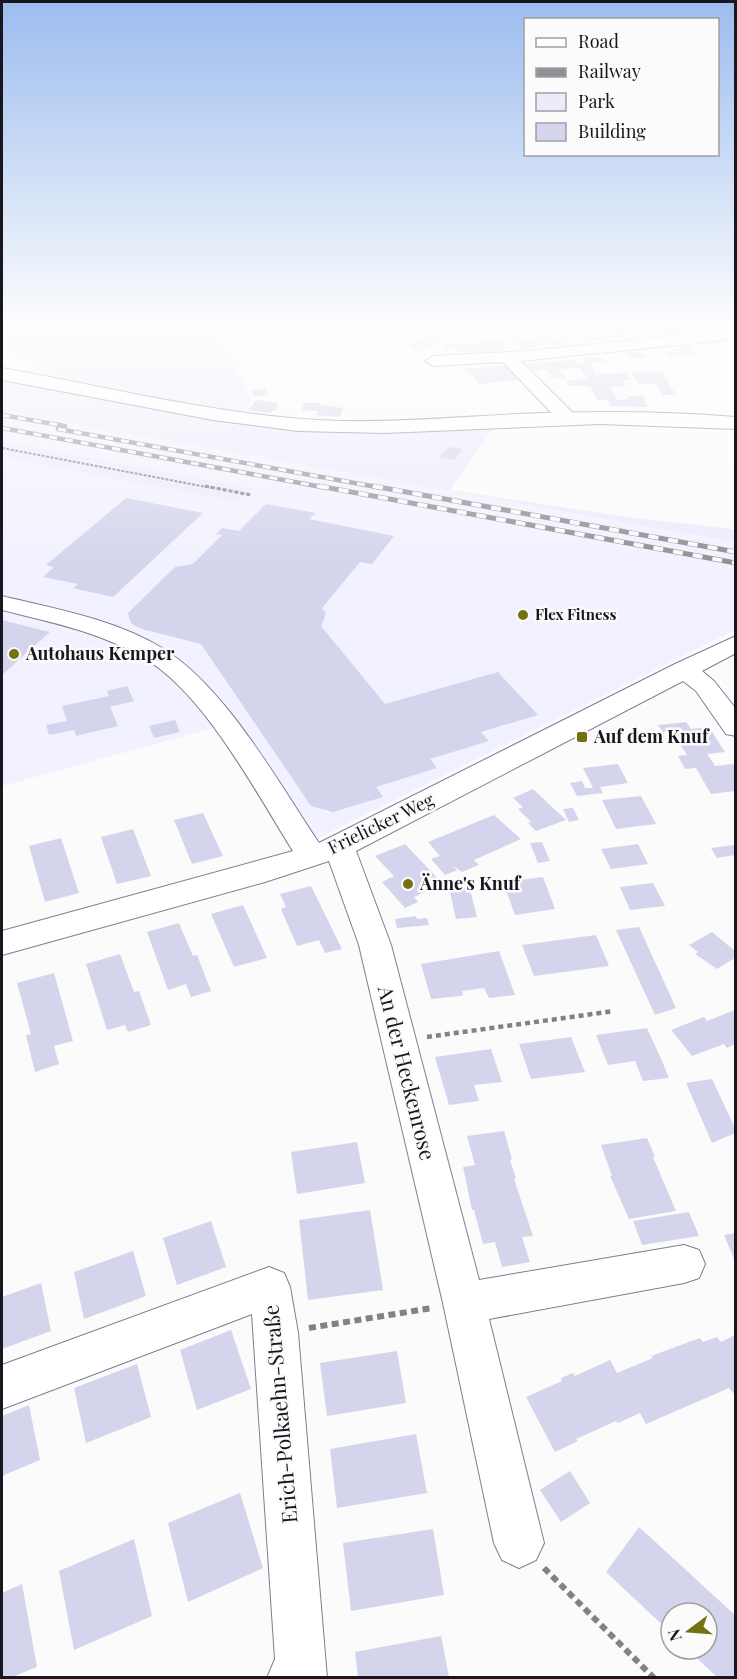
<svg xmlns="http://www.w3.org/2000/svg" width="737" height="1679" viewBox="0 0 737 1679" font-family="'Playfair Display',serif">
	<style>
		.built { fill: #f2f1ff }
		.green { fill: #ebebfc }
		.lines { fill: none; stroke-linecap: round; stroke-linejoin: round }
		.stream { stroke: #cbc9f9; stroke-width: 4.5 }
		.building { fill: #d4d4ed }
		.minor-casing { stroke: #7e7d94; stroke-width: 2 }
		.major-casing { stroke: #7e7d94; stroke-width: 2 }
		.path-far3 { stroke: #818186; stroke-width: 2; stroke-dasharray: 3 1.5; stroke-linecap: butt }
		.path-far2 { stroke: #818186; stroke-width: 3; stroke-dasharray: 4 2; stroke-linecap: butt }
		.path-far1 { stroke: #818186; stroke-width: 4.5; stroke-dasharray: 5 4; stroke-linecap: butt }
		.path { stroke: #818186; stroke-width: 6; stroke-dasharray: 7 4.5; stroke-linecap: butt }
		.minor { fill: #fff; fill-rule: evenodd }
		.major { fill: #fff; fill-rule: evenodd }
		.rail-far1-casing { stroke: #919095; stroke-width: 4.5 }
		.rail-casing { stroke: #919095; stroke-width: 5 }
		.rail-far1 { stroke: #fbfbfb; stroke-width: 3; stroke-dasharray: 8; stroke-linecap: butt }
		.rail { stroke: #fbfbfb; stroke-width: 4; stroke-dasharray: 10; stroke-linecap: butt }
		.poi-dot { fill: #757113; stroke: #fbfbfb; stroke-width: 2 }
		.labels { text-anchor: middle; stroke-width: 5; stroke-linejoin: round; paint-order: stroke }
		.far-poi-label { font-size: 15px; font-weight: bold; fill: #181720; stroke: #fbfbfb; text-anchor: start }
		.poi-label { font-size: 18px; font-weight: bold; fill: #181720; stroke: #fbfbfb; text-anchor: start }
		.street-label { font-size: 18px; fill: #181720; stroke: #fbfbfb }
		.near-street-label { font-size: 21px; fill: #181720; stroke: #fbfbfb }
	</style>
	<rect width="100%" height="100%" fill="#fbfbfb"/>
	<path class="built" d="M2,411L735,542V630L311,842L236,722L2,786V457L233,501L253,489L2,441Z"/>
	<path class="green" d="M2,329H334L243,337L217,332L252,400L242,413L176,403L72,381L2,345Z
		M2,378L244,424L318,431L495,426L450,490L634,518L726,528L735,530V542L2,411Z
		M2,441L254,489L233,501L2,457Z"/>
	<g class="lines">
		<path class="stream" d="M230,329L247,331L265,329"/>
	</g>
	<path class="building" d="M645,329H683L686,331L651,334Z
		M622,330L630,336L593,341L585,335Z
		M547,336L551,339L562,337L570,343L523,349L511,339L521,338L525,342L540,340L537,337Z
		M435,337L440,342L430,343L434,349L415,351L408,344L416,343L413,340Z
		M504,339L508,344L502,345L506,350L489,351L459,353L455,348L446,349L442,344L487,342Z
		M691,346L700,354L669,357L665,353L679,352L675,348Z
		M641,351L649,357L630,359L623,353Z
		M601,357L606,362L590,363L595,374L627,373L630,380H623L626,386L611,387L617,400L629,399L627,396H643L648,407L610,406L608,400H597L590,386H568L566,380L587,379L580,368L559,369L566,378L555,379L547,370L534,371L528,364L574,360L578,364H584L582,358Z
		M507,365L522,379L479,384L465,369Z
		M662,372L676,395H663L656,384H638L631,373Z
		M265,389L269,395L254,396L251,391Z
		M257,400L278,403L276,406L279,407L270,413L248,410Z
		M304,403H321L320,405L343,408L340,417L317,415L318,411L302,410Z
		M449,447L463,449L454,460L439,457Z
		M126,498L203,513L113,597L73,588L78,584L43,577L54,567L46,565Z
		M266,504L316,513L309,519L394,536L372,564L360,562L322,608L326,614L321,626L385,704L498,672L538,715L481,732L489,741L430,759L437,768L376,787L383,797L333,812L311,806L201,644L142,629L132,624L129,618L128,613L175,567L193,564L222,535L216,534L222,528L239,531Z
		M2,620L50,632L2,675Z
		M127,686L134,701L110,707L118,726L76,736L74,730L49,735L46,725L67,721L62,706L109,696L107,691Z
		M175,720L180,732L154,738L149,726Z
		M686,722L691,729L709,727L725,752L707,754L715,766L733,764L735,768V791L711,794L696,768L685,769L678,756L687,755L680,744L672,731L663,732L658,725Z
		M618,764L628,783L600,787L603,793L577,796L570,783L582,781L585,788H593L583,768Z
		M533,789L566,820L536,831L528,823L531,822L518,809L523,807L513,798Z
		M641,796L656,824L616,829L602,800Z
		M573,808L579,820L569,822L563,809Z
		M203,813L223,856L192,864L174,820Z
		M494,815L521,839L474,860L479,865L462,872L452,865L457,870L445,875L431,859L440,856L428,842Z
		M133,829L151,876L117,884L101,837Z
		M61,838L79,893L45,902L29,846Z
		M542,842L550,861L538,863L530,843Z
		M405,844L441,882L440,885L414,897L418,902L405,908L382,882L394,876L375,856Z
		M638,844L648,864L611,869L601,849Z
		M735,845V855L717,858L711,848Z
		M543,877L555,909L515,915L503,882Z
		M653,883L665,906L630,910L620,887Z
		M311,886L342,949L325,953L319,940L297,946L281,909L286,907L280,894Z
		M469,886L477,917L456,919L449,888Z
		M243,905L267,958L234,967L211,914Z
		M416,916L417,919L427,918L429,925L397,928L395,919Z
		M179,923L193,956L197,955L211,991L191,997L186,984L168,990L147,932Z
		M639,927L676,1008L655,1015L616,930Z
		M712,932L735,951V958L717,969L695,954L698,952L689,945Z
		M596,935L609,966L534,976L522,945Z
		M499,951L515,995L489,998L484,988L462,991L463,995L461,996L431,999L421,964Z
		M120,954L134,992L139,991L151,1025L128,1032L125,1025L107,1030L86,964Z
		M54,973L73,1041L54,1046L59,1064L35,1072L26,1035L31,1034L17,983Z
		M735,1010V1044L727,1048L724,1044L692,1056L671,1030L704,1017L707,1021Z
		M647,1028L662,1061L669,1078L643,1081L635,1061L608,1065L596,1035Z
		M571,1037L585,1072L531,1079L519,1044Z
		M491,1049L502,1082L474,1085L479,1101L449,1105L435,1057Z
		M712,1079L735,1128V1133L712,1143L686,1083Z
		M504,1131L512,1159L510,1160L516,1179H514L533,1236L522,1237L530,1262L502,1267L495,1242L483,1244L474,1210H472L463,1167L475,1165L467,1136Z
		M647,1138L655,1157H653L676,1211L629,1219L610,1176H612L601,1145Z
		M357,1142L365,1183L297,1194L291,1152Z
		M370,1210L383,1290L308,1300L299,1220Z
		M689,1212L699,1236L642,1245L633,1221Z
		M211,1221L226,1267L177,1285L163,1238Z
		M735,1233V1261L724,1235Z
		M133,1251L146,1296L84,1319L74,1272Z
		M41,1283L51,1331L2,1349V1297Z
		M231,1330L251,1389L197,1410L180,1350Z
		M735,1335V1395L729,1388L646,1424L640,1413L618,1423L616,1421L576,1439L578,1441L555,1452L526,1397L562,1381L561,1378L573,1373L575,1376L610,1360L617,1373L653,1358L651,1356L700,1338L703,1342L717,1337L721,1342Z
		M397,1351L406,1403L327,1416L320,1363Z
		M137,1364L151,1417L86,1443L74,1388Z
		M29,1405L40,1460L2,1476V1416Z
		M416,1434L427,1493L337,1508L330,1449Z
		M570,1471L590,1503L561,1522L540,1490Z
		M240,1493L263,1568L188,1602L168,1523Z
		M639,1527L735,1615V1677H717L687,1649H707V1613H671V1633L606,1572Z
		M433,1529L444,1595L351,1611L343,1543Z
		M134,1539L152,1616L74,1650L59,1571Z
		M22,1584L37,1667L12,1677H2V1593Z
		M441,1636L449,1677H358L355,1652Z"/>
	<g class="lines">
		<g class="minor-casing">
			<path id="minor" d="M736,329V339L521,361L575,415L577,419L575,423H561L503,362L433,366L425,361L433,356L527,351Z
				M2,596C56,609 114,619 162,648C225,686 278,782 319,843L675,664L736,636V653L702,671L714,681L736,709V736L726,734L696,691L683,681L356,851L391,945L479,1280L684,1245L699,1250L705,1264L699,1278L684,1283L489,1319L544,1543L536,1560L519,1568L502,1560L494,1543L443,1303L359,945L329,861L265,882L2,955V931L293,851C255,791 205,694 144,658C100,632 50,622 2,610Z
				M269,1267L284,1273L290,1287L298,1333L327,1678H267L275,1659L252,1314L2,1409V1365Z"/>
		</g>
		<g class="major-casing">
			<path id="major" d="M2,368C115,388 227,418 342,421C401,422 459,417 518,414C591,411 663,411 736,417V429L600,424L385,433L298,431L213,420L2,380Z"/>
		</g>
		<path class="path-far3" d="M2,448L212,488"/>
		<path class="path-far2" d="M205,486L251,495"/>
		<path class="path-far1" d="M427,1037L614,1011"/>
		<path class="path" d="M309,1328L432,1308
			M544,1568L654,1678"/>
		<use href="#minor" class="minor"/>
		<use href="#major" class="major"/>
		<g class="rail-far1-casing">
			<path id="rail-far1" d="M2,415L65,426
				M2,428L327,488
				M58,429L382,488"/>
		</g>
		<g class="rail-casing">
			<path id="rail" d="M319,486L736,563
				M373,486L736,552"/>
		</g>
		<use href="#rail-far1" class="rail-far1"/>
		<use href="#rail" class="rail"/>
	</g>
	<linearGradient id="sky" x2="0" y2="1"><stop stop-color="#9cbcef"/><stop offset="0.58" stop-color="#fdfdfd"/><stop offset="1" stop-color="#fdfdfd" stop-opacity="0"/></linearGradient>
	<rect width="737" height="564" fill="url(#sky)"/>
	<g class="poi-dot">
		<circle cx="523" cy="615" r="6"/>
		<circle cx="14" cy="654" r="6"/>
		<rect x="576" y="731" width="12" height="12" rx="3"/>
		<circle cx="408" cy="884" r="6"/>
	</g>
	<g class="labels">
		<g class="far-poi-label">
			<text x="535" y="620">Flex Fitness</text>
		</g>
		<g class="poi-label">
			<text x="26" y="660">Autohaus Kemper</text>
			<text x="594" y="743">Auf dem Knuf</text>
			<text x="420" y="890">Änne's Knuf</text>
		</g>
		<g class="street-label">
			<text transform="translate(381 824) rotate(-26)" y="6">Frielicker Weg</text>
		</g>
		<g class="near-street-label">
			<text transform="translate(406 1073) rotate(76)" y="7">An der Heckenrose</text>
			<text transform="translate(281 1414) rotate(-95)" y="7">Erich-Polkaehn-Straße</text>
		</g>
	</g>
	<rect width="737" height="1679" fill="none" stroke="#181720" stroke-width="6"/>
	<rect x="524" y="18" width="195" height="138" fill="#fbfbfb" stroke="#a0a0a3" stroke-width="1.5"/>
	<rect x="536" y="38" width="30" height="9" fill="#ffffff" stroke="#a0a0a3" stroke-width="1.5"/>
	<text x="578" y="48" font-size="18" fill="#181720">Road</text>
	<rect x="536" y="68" width="30" height="9" fill="#919095" stroke="#a0a0a3" stroke-width="1.5"/>
	<text x="578" y="78" font-size="18" fill="#181720">Railway</text>
	<rect x="536" y="93" width="30" height="18" fill="#ebebfc" stroke="#a0a0a3" stroke-width="1.5"/>
	<text x="578" y="108" font-size="18" fill="#181720">Park</text>
	<rect x="536" y="123" width="30" height="18" fill="#d4d4ed" stroke="#a0a0a3" stroke-width="1.5"/>
	<text x="578" y="138" font-size="18" fill="#181720">Building</text>
	<g transform="translate(689 1631) rotate(254)"><circle r="28" fill="#fbfbfb" stroke="#a0a0a3" stroke-width="1.5"/>
	<path d="M0-4.5L10 22L0 15L-10 22Z" fill="#757113"/>
	<text y="-9" font-size="16" font-weight="bold" text-anchor="middle" fill="#181720">N</text>
	</g>
</svg>
